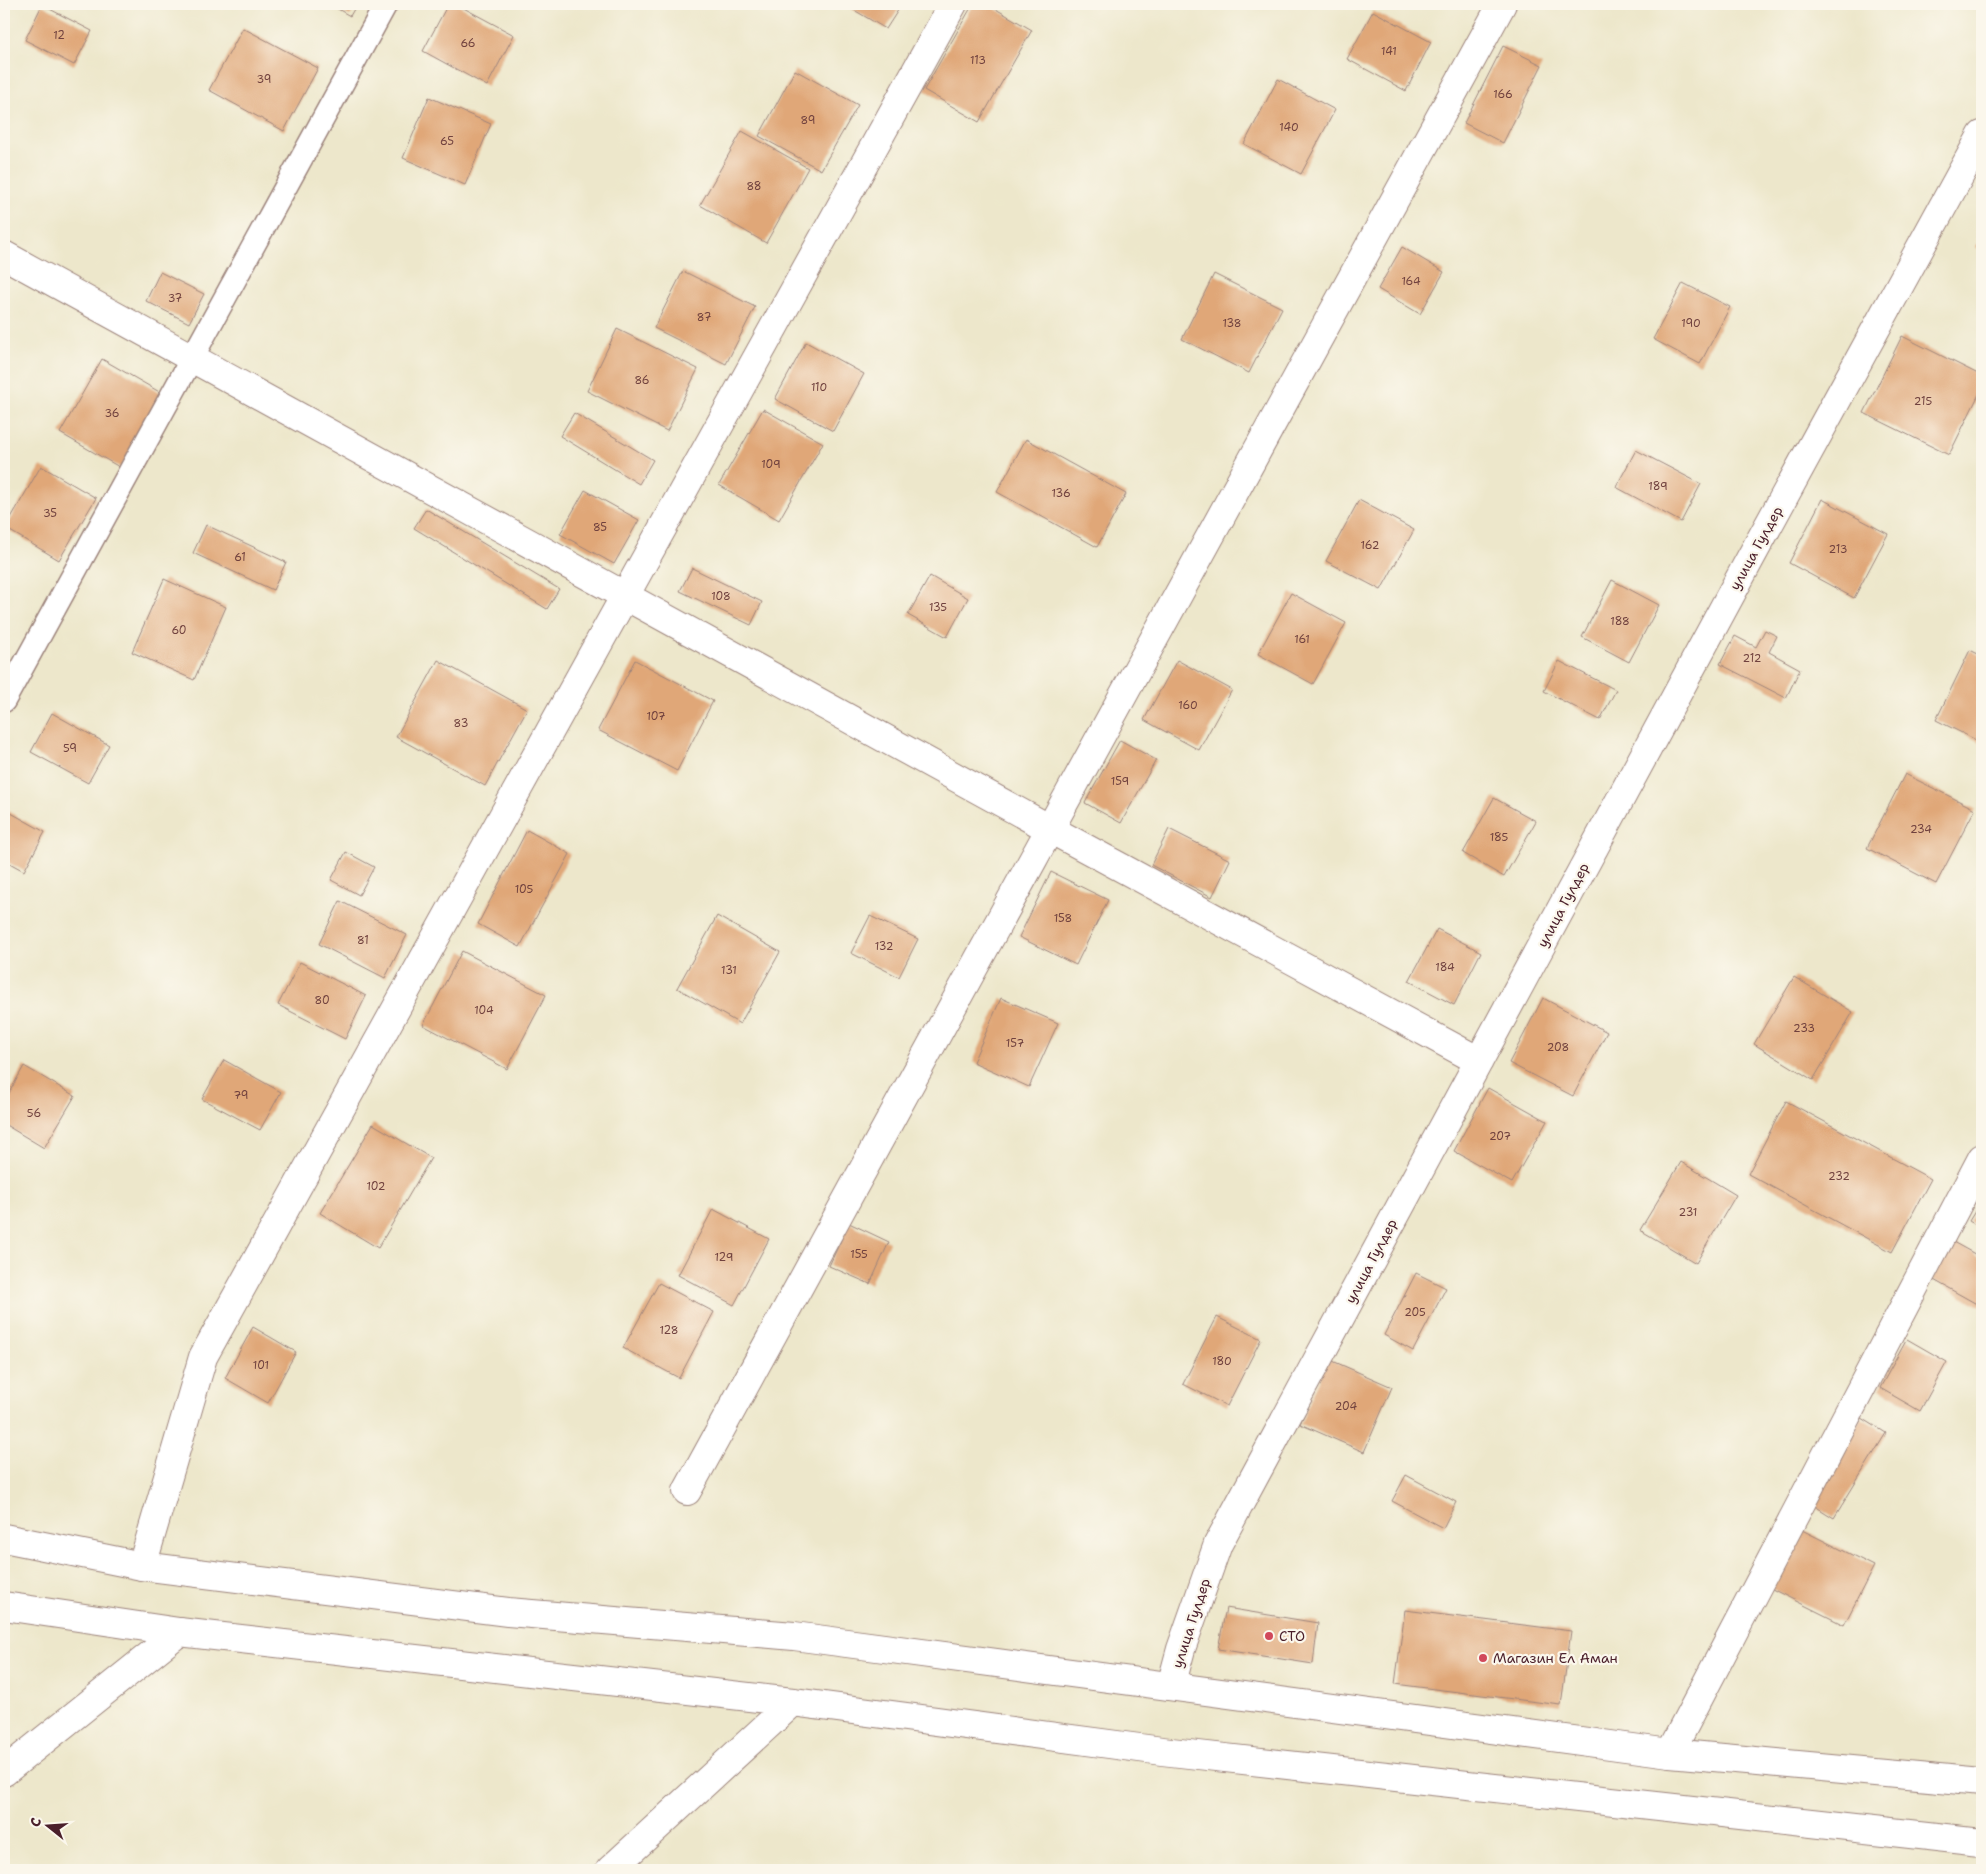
<svg xmlns="http://www.w3.org/2000/svg" width="1986" height="1874" viewBox="0 0 1986 1874" font-family="'Shantell Sans',sans-serif">
	<style>
		.building { fill: #e0a778 }
		.lines { fill: none; stroke-linecap: round; stroke-linejoin: round }
		.service-casing { stroke: #9c837b; stroke-width: 25 }
		.minor-casing { stroke: #9c837b; stroke-width: 30 }
		.secondary-casing { stroke: #9c837b; stroke-width: 30 }
		.service { stroke: #fff; stroke-width: 22 }
		.minor { stroke: #fff; stroke-width: 28 }
		.secondary { stroke: #fff; stroke-width: 28 }
		.poi-dot { fill: #d1495b; stroke: #fbf7ec; stroke-width: 2 }
		.labels { text-anchor: middle; stroke-width: 4.5; stroke-linejoin: round; paint-order: stroke }
		.number-label { font-size: 11px; fill: #70413e }
		.street-label { font-size: 14px; fill: #4a1f2b; stroke: #fbf7ec }
		.poi-label { font-size: 14px; fill: #4a1f2b; stroke: #fbf7ec; text-anchor: start }
	</style>
	<rect width="100%" height="100%" fill="#fbf7ec"/>
	<filter id="ink" filterUnits="userSpaceOnUse"><feTurbulence type="fractalNoise" baseFrequency=".02" numOctaves="2"/><feDisplacementMap in="SourceGraphic" scale="10" xChannelSelector="R" yChannelSelector="G"/><feConvolveMatrix kernelMatrix="1 2 1 2 8 2 1 2 1" color-interpolation-filters="sRGB"/></filter>
	<filter id="wash" filterUnits="userSpaceOnUse"><feTurbulence type="fractalNoise" baseFrequency=".0096" numOctaves="4" result="noise"/><feDisplacementMap in="SourceGraphic" scale="20" xChannelSelector="R" yChannelSelector="G"/><feGaussianBlur stdDeviation="1.12" result="paint"/><feColorMatrix in="noise" values="0 0 0 0 0 0 0 0 0 0 0 0 0 0 0 0 0 1.4 0 .05"/><feComposite in="paint" operator="in"/></filter>
	<g filter="url(#wash)">
		<rect width="100%" height="100%" fill="#ede7cb"/>
		<g id="blocks">
			<path class="building" d="M329,4H357L350,16Z
				M448,4H456L514,35L487,86L423,51Z
				M844,4H902L886,29Z
				M973,4H987L1032,30L979,122L924,90Z
				M42,5L92,31L74,65L25,40Z
				M1373,11L1431,42L1406,91L1347,59Z
				M243,28L318,68L284,131L209,90Z
				M1503,46L1542,65L1503,143L1464,123Z
				M795,70L858,105L821,170L759,136Z
				M1278,79L1335,110L1301,174L1244,144Z
				M429,97L491,124L465,185L403,158Z
				M742,131L808,168L766,243L700,205Z
				M4,161L9,164L4,174Z
				M1982,236V251L1976,247Z
				M1402,247L1444,272L1420,314L1378,289Z
				M683,271L755,307L726,364L654,328Z
				M160,272L204,294L189,323L146,301Z
				M1214,274L1282,308L1249,373L1182,339Z
				M1683,283L1730,307L1700,364L1653,339Z
				M617,329L698,369L667,431L587,391Z
				M1902,336L1982,376V388L1949,455L1864,413Z
				M806,342L864,374L833,431L775,399Z
				M102,359L163,394L121,468L60,433Z
				M763,409L823,443L779,520L719,485Z
				M574,413L653,460L639,484L560,436Z
				M1026,439L1126,494L1097,547L997,492Z
				M1636,450L1701,484L1681,522L1616,487Z
				M41,466L96,498L59,560L5,528Z
				M585,490L639,520L614,564L560,534Z
				M1822,499L1888,534L1854,598L1789,563Z
				M1359,500L1414,530L1381,590L1326,561Z
				M426,509L559,589L547,609L414,528Z
				M206,525L286,562L273,590L193,553Z
				M692,568L762,602L751,625L680,591Z
				M930,576L968,598L947,637L908,615Z
				M164,579L226,607L194,680L132,652Z
				M1612,580L1659,605L1629,662L1582,637Z
				M1291,593L1346,623L1313,684L1258,654Z
				M1765,630L1777,636L1769,652L1800,669L1786,698L1720,664L1735,636L1756,647Z
				M1970,650L1982,656V743L1936,720Z
				M438,660L527,709L485,786L396,737Z
				M635,660L713,701L677,771L598,730Z
				M1177,660L1232,690L1199,750L1144,720Z
				M1559,661L1616,690L1600,720L1544,691Z
				M52,713L109,745L88,783L31,752Z
				M1120,740L1156,760L1121,823L1085,803Z
				M1905,774L1975,809L1936,884L1867,848Z
				M1494,798L1536,821L1504,877L1463,853Z
				M4,809L45,832L24,871L4,860Z
				M1169,829L1230,860L1212,897L1151,865Z
				M527,830L570,854L520,947L478,924Z
				M346,852L374,867L359,895L331,880Z
				M1051,872L1108,900L1076,965L1019,937Z
				M340,901L407,935L385,978L319,944Z
				M717,916L780,952L740,1024L677,988Z
				M870,916L918,939L899,977L851,953Z
				M1437,929L1481,952L1454,1005L1409,981Z
				M462,951L546,995L507,1069L423,1025Z
				M300,962L366,996L345,1039L278,1005Z
				M1794,977L1853,1012L1813,1080L1754,1044Z
				M1001,998L1058,1023L1029,1087L973,1062Z
				M1543,998L1607,1032L1573,1096L1509,1063Z
				M224,1060L281,1092L260,1130L202,1099Z
				M24,1066L75,1096L44,1148L4,1124V1102Z
				M1488,1088L1547,1121L1512,1183L1454,1151Z
				M1786,1101L1931,1179L1892,1252L1748,1174Z
				M373,1124L431,1158L378,1248L320,1213Z
				M1681,1162L1736,1195L1696,1263L1640,1230Z
				M1982,1200V1229L1969,1221Z
				M713,1209L769,1239L734,1305L678,1275Z
				M849,1223L889,1242L870,1284L829,1266Z
				M1953,1242L1982,1258V1307L1932,1279Z
				M1416,1273L1446,1288L1413,1351L1384,1335Z
				M659,1283L714,1312L679,1378L623,1348Z
				M1217,1317L1261,1339L1227,1406L1183,1384Z
				M253,1327L296,1352L268,1403L225,1378Z
				M1907,1339L1947,1362L1920,1411L1880,1388Z
				M1328,1359L1392,1387L1364,1452L1300,1424Z
				M1862,1418L1886,1433L1834,1518L1810,1503Z
				M1406,1475L1456,1502L1443,1528L1392,1501Z
				M1798,1528L1874,1566L1844,1625L1768,1587Z
				M1226,1608L1318,1623L1313,1664L1218,1649Z
				M1405,1610L1571,1631L1561,1705L1395,1684Z"/>
		</g>
	</g>
	<g filter="url(#ink)">
		<use href="#blocks" fill-opacity="0" stroke="#9c837b" stroke-width="1"/>
		<g class="lines">
			<g class="service-casing">
				<path id="service" d="M4,701L386,4"/>
			</g>
			<g class="minor-casing">
				<path id="minor" d="M4,255L1050,829L1479,1061
					M687,1491L1502,4
					M142,1566L203,1357L953,4
					M1171,1686L1181,1649L1218,1544L1750,559L1982,135
					M1670,1753L1982,1158
					M4,1772L179,1632
					M610,1870L793,1702"/>
			</g>
			<g class="secondary-casing">
				<path id="secondary" d="M4,1538L142,1566L508,1612L794,1636L1670,1753L1982,1782
					M4,1606L179,1632L793,1702L1162,1751L1982,1842"/>
			</g>
			<use href="#service" class="service"/>
			<use href="#minor" class="minor"/>
			<use href="#secondary" class="secondary"/>
		</g>
	</g>
	<g class="poi-dot">
		<circle cx="1269" cy="1636" r="5"/>
		<circle cx="1483" cy="1658" r="5"/>
	</g>
	<g class="labels">
		<g class="number-label">
			<text x="59" y="39">12</text>
			<text x="468" y="47">66</text>
			<text x="1389" y="55">141</text>
			<text x="978" y="64">113</text>
			<text x="264" y="83">39</text>
			<text x="1503" y="98">166</text>
			<text x="808" y="124">89</text>
			<text x="1289" y="131">140</text>
			<text x="447" y="145">65</text>
			<text x="754" y="190">88</text>
			<text x="1411" y="285">164</text>
			<text x="175" y="302">37</text>
			<text x="704" y="321">87</text>
			<text x="1232" y="327">138</text>
			<text x="1691" y="327">190</text>
			<text x="642" y="384">86</text>
			<text x="819" y="391">110</text>
			<text x="1923" y="405">215</text>
			<text x="112" y="417">36</text>
			<text x="771" y="468">109</text>
			<text x="1658" y="490">189</text>
			<text x="1061" y="497">136</text>
			<text x="50" y="517">35</text>
			<text x="600" y="531">85</text>
			<text x="1370" y="549">162</text>
			<text x="1838" y="553">213</text>
			<text x="240" y="561">61</text>
			<text x="721" y="600">108</text>
			<text x="938" y="611">135</text>
			<text x="1620" y="625">188</text>
			<text x="179" y="634">60</text>
			<text x="1302" y="643">161</text>
			<text x="1752" y="662">212</text>
			<text x="1188" y="709">160</text>
			<text x="656" y="720">107</text>
			<text x="461" y="727">83</text>
			<text x="70" y="752">59</text>
			<text x="1120" y="785">159</text>
			<text x="1921" y="833">234</text>
			<text x="1499" y="841">185</text>
			<text x="524" y="893">105</text>
			<text x="1063" y="922">158</text>
			<text x="363" y="944">81</text>
			<text x="884" y="950">132</text>
			<text x="1445" y="971">184</text>
			<text x="729" y="974">131</text>
			<text x="322" y="1004">80</text>
			<text x="484" y="1014">104</text>
			<text x="1804" y="1032">233</text>
			<text x="1015" y="1047">157</text>
			<text x="1558" y="1051">208</text>
			<text x="241" y="1099">79</text>
			<text x="34" y="1117">56</text>
			<text x="1500" y="1140">207</text>
			<text x="1839" y="1180">232</text>
			<text x="376" y="1190">102</text>
			<text x="1688" y="1216">231</text>
			<text x="859" y="1258">155</text>
			<text x="724" y="1261">129</text>
			<text x="1415" y="1316">205</text>
			<text x="669" y="1334">128</text>
			<text x="1222" y="1365">180</text>
			<text x="261" y="1369">101</text>
			<text x="1346" y="1410">204</text>
		</g>
		<g class="street-label">
			<text transform="translate(1756 548) rotate(-61)" y="5">улица Гулдер</text>
			<text transform="translate(1563 905) rotate(-62)" y="5">улица Гулдер</text>
			<text transform="translate(1371 1261) rotate(-62)" y="5">улица Гулдер</text>
			<text transform="translate(1191 1623) rotate(-72)" y="5">улица Гулдер</text>
		</g>
		<g class="poi-label">
			<text x="1279" y="1641">СТО</text>
			<text x="1493" y="1663">Магазин Ел Аман</text>
		</g>
	</g>
	<rect width="1986" height="1874" fill="none" stroke="#fbf7ec" stroke-width="20"/>
	<g transform="translate(48 1826) rotate(287)" stroke="#fbf7ec" stroke-width="4" paint-order="stroke">
	<path d="M0-4L9 19L0 12L-9 19Z" fill="#4a1f2b"/>
	<text y="-8" font-size="14" font-weight="bold" text-anchor="middle" fill="#4a1f2b">С</text>
	</g>
</svg>
